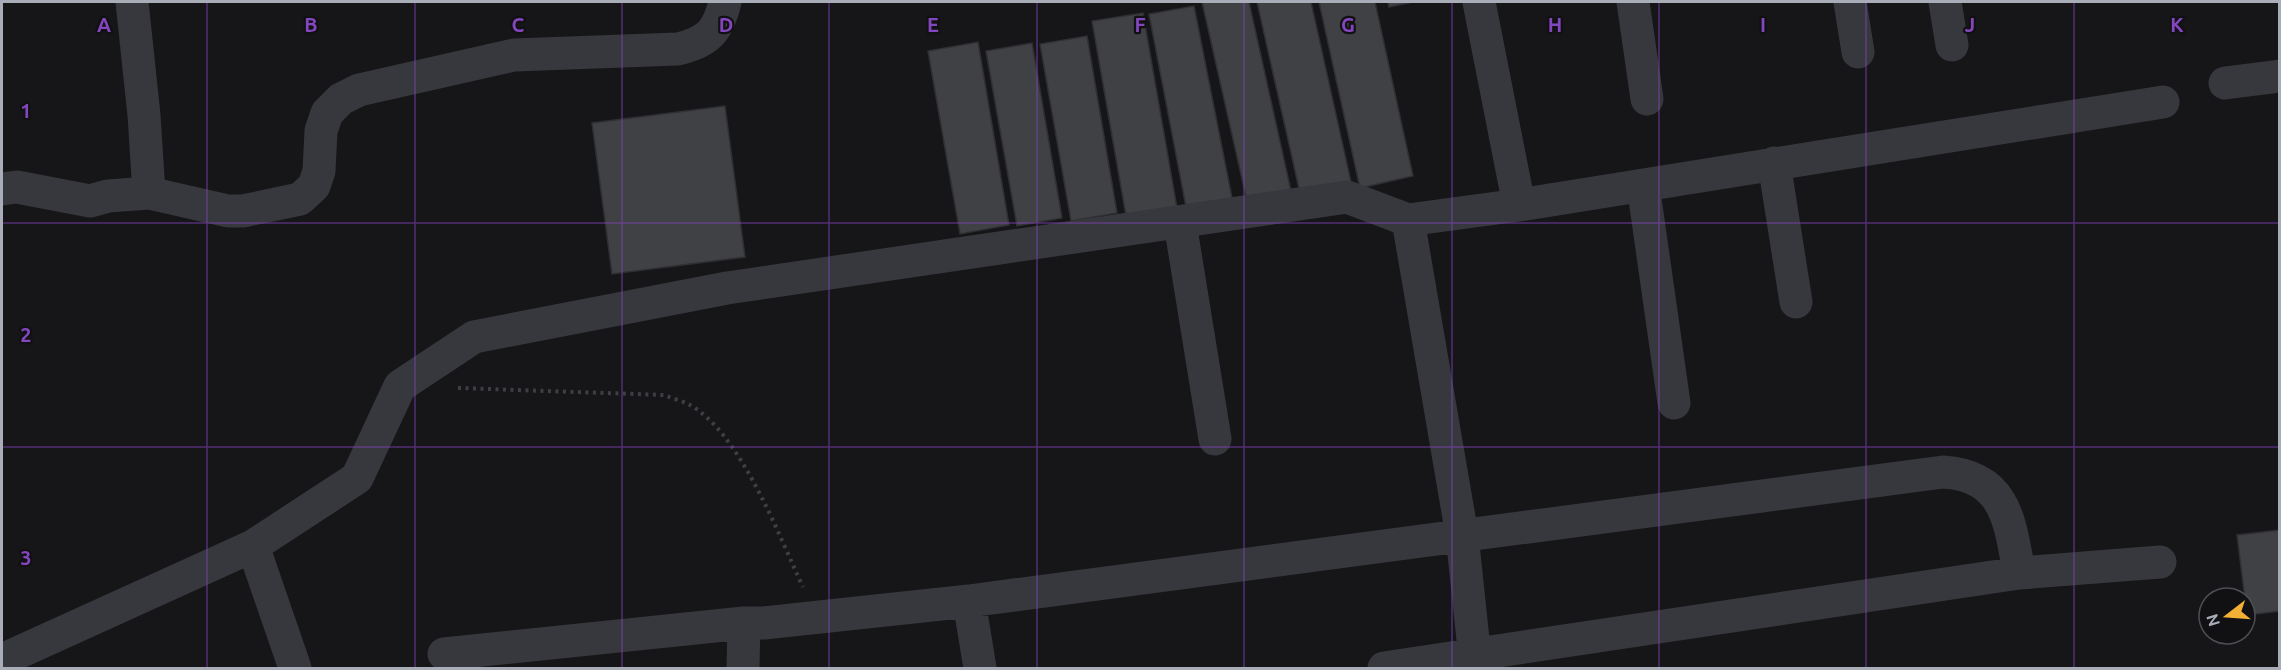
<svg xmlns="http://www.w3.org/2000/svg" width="2281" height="670" viewBox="0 0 2281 670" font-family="Ubuntu,sans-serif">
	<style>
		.building { fill: #404145; stroke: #303034; stroke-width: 1.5 }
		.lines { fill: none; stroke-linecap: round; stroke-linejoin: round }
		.path { stroke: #3d3f44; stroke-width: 4; stroke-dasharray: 3 4.5; stroke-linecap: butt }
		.minor { stroke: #37383d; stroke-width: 33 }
		.grid { fill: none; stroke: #8446be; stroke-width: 1.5; stroke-opacity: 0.55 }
		.grid-label { font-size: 20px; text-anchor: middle; font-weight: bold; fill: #8446be; stroke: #111113; stroke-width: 4.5; stroke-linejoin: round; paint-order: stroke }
	</style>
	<rect width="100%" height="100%" fill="#161618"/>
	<path class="building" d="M1202,2H1249L1291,191L1247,201Z
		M1257,2H1311L1351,182L1300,193Z
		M1319,2H1375L1413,176L1360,188Z
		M1388,2H1413L1389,7Z
		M1194,6L1233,203L1187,212L1149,14Z
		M1143,13L1177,208L1126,216L1092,21Z
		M1087,36L1117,213L1071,221L1040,44Z
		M978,42L1009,225L960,234L928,51Z
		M1032,43L1062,218L1017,226L986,51Z
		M725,106L745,257L612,274L592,123Z
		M2280,530V611L2247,615L2237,535Z"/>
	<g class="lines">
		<path class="path" d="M458,388L664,395C672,398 682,401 690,405C741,434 778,534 803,587"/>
		<path class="minor" d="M1633,2L1647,99
			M1850,2L1858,52
			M1945,2L1952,45
			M2225,83L2280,76
			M1774,163L1796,302
			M1643,185L1674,403
			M2,189L17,187L90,201L108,196L149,193L144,115L132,2
			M149,193L228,211H243L300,199L314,186L319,171L321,131L327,113L341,99L359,90L514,55L678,49C708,42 718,31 725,2
			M1519,205L2163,102
			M1408,220L1462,535L1476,668
			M1180,223L1215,439
			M253,546L295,668
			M969,601L980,668
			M444,654L744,623
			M2,660L253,546L357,478L400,386L474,337L727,288L1347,197L1408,220L1519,205L1479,2
			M743,668L744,623H764L969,601L1943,472C2006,476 2010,521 2019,573
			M1384,668L2019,573L2160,562"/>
	</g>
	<path class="grid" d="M207,2V668M415,2V668M622,2V668M829,2V668M1037,2V668M1244,2V668M1452,2V668M1659,2V668M1866,2V668M2074,2V668M2,223H2280M2,447H2280"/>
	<g class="grid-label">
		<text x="104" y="32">A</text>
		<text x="311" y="32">B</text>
		<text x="518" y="32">C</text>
		<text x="726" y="32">D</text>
		<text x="933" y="32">E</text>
		<text x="1140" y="32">F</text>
		<text x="1348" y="32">G</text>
		<text x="1555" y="32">H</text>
		<text x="1763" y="32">I</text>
		<text x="1970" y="32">J</text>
		<text x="2177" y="32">K</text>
		<text x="26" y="118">1</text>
		<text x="26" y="342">2</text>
		<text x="26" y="565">3</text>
	</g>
	<rect width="2281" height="670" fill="none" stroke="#a8adb8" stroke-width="6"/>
	<g transform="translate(2227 616) rotate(253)"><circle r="28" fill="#111113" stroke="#4d4f55" stroke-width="1.5"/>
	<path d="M0-4.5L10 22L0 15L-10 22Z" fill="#f2b134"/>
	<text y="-9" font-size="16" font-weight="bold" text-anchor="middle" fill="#a8adb8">N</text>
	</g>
</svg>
